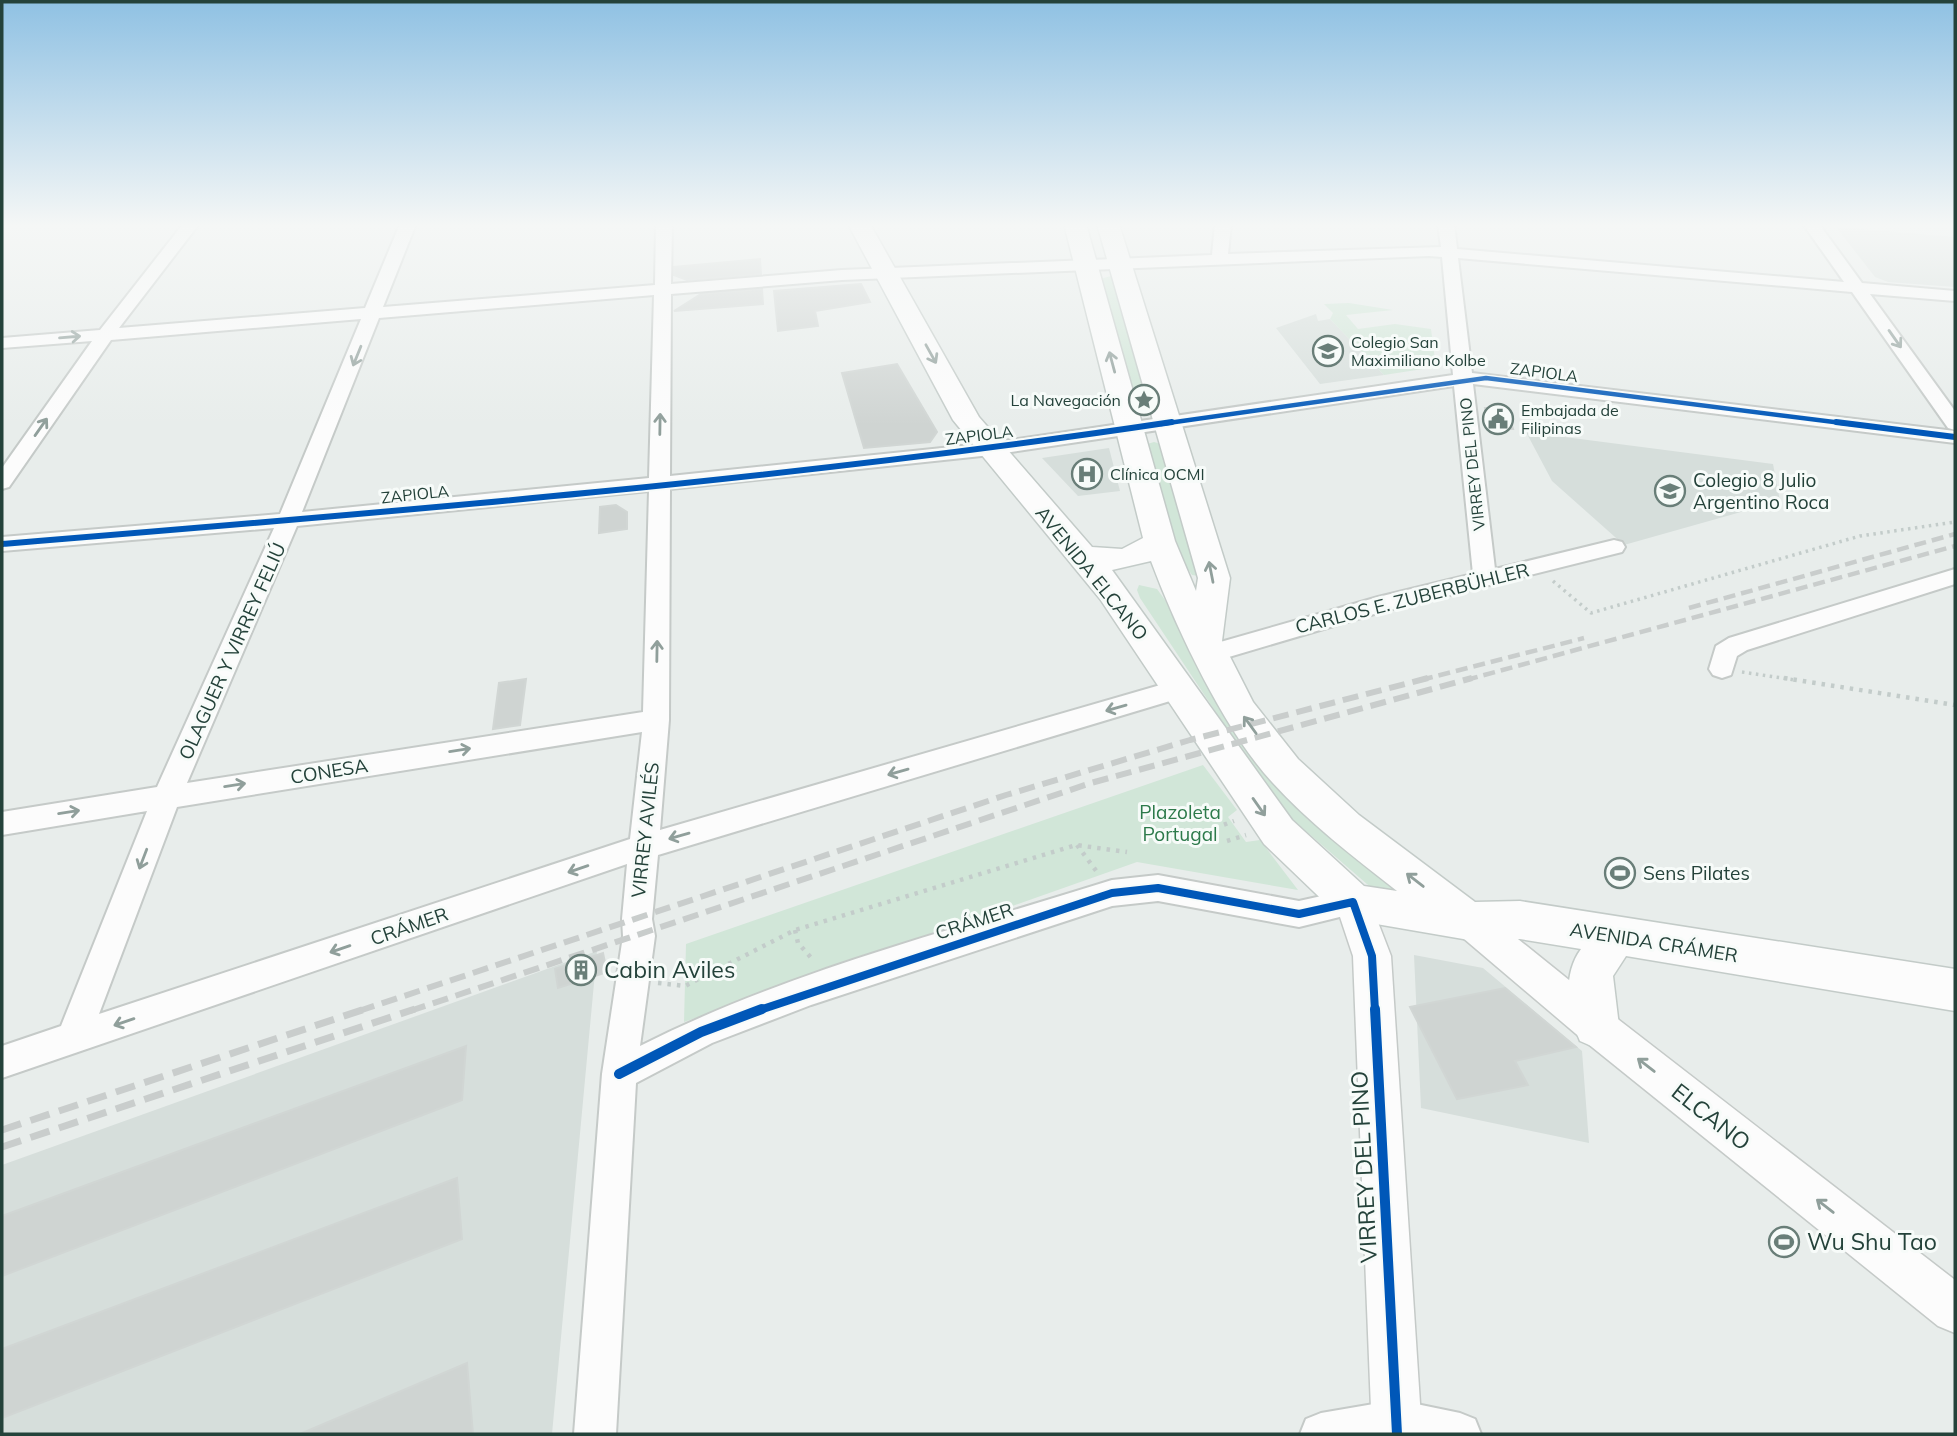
<svg xmlns="http://www.w3.org/2000/svg" width="1957" height="1436" viewBox="0 0 1957 1436" font-family="Mulish,sans-serif">
	<style>
		.built { fill: #d6dedb }
		.green { fill: #d1e6d8 }
		.building { fill: #cfd4d2; stroke: #d1d6d4; stroke-width: 2 }
		.lines { fill: none; stroke-linecap: round; stroke-linejoin: round }
		.minor-casing { stroke: #c5cac8; stroke-width: 4 }
		.tertiary-casing { stroke: #c5cac8; stroke-width: 3 }
		.secondary-casing { stroke: #c3cbc8; stroke-width: 3 }
		.path-far1 { stroke: #c3ccca; stroke-width: 3.5; stroke-dasharray: 2.5 4.5; stroke-linecap: butt }
		.path { stroke: #c3ccca; stroke-width: 4.5; stroke-dasharray: 3.5 6; stroke-linecap: butt }
		.minor { fill: #fcfcfc; fill-rule: evenodd }
		.tertiary { fill: #fcfcfc; fill-rule: evenodd }
		.secondary { fill: #fcfcfc; fill-rule: evenodd }
		.rail-far2 { stroke: #c9cdcc; stroke-width: 4.5; stroke-dasharray: 12 6; stroke-linecap: butt }
		.rail-far1 { stroke: #c9cdcc; stroke-width: 6; stroke-dasharray: 16 8; stroke-linecap: butt }
		.rail { stroke: #c9cdcc; stroke-width: 7; stroke-dasharray: 20 10; stroke-linecap: butt }
		.cycleway-far3-casing { stroke: #f7fbf9; stroke-width: 7 }
		.cycleway-far2-casing { stroke: #f7fbf9; stroke-width: 10 }
		.cycleway-far1-casing { stroke: #f7fbf9; stroke-width: 12 }
		.cycleway-casing { stroke: #f7fbf9; stroke-width: 14 }
		.cycleway-far3 { stroke: #0057b8; stroke-width: 4.5 }
		.cycleway-far2 { stroke: #0057b8; stroke-width: 6 }
		.cycleway-far1 { stroke: #0057b8; stroke-width: 8 }
		.cycleway { stroke: #0057b8; stroke-width: 10 }
		.oneway { stroke: #909f9b }
		.labels { text-anchor: middle; stroke-width: 6; stroke-linejoin: round; paint-order: stroke }
		.far-poi-label { font-size: 16px; fill: #24423a; stroke: #f7fbf9; text-anchor: start }
		.far-street-label { font-size: 16px; fill: #24423a; stroke: #f7fbf9 }
		.poi-label { font-size: 19px; fill: #24423a; stroke: #f7fbf9; text-anchor: start }
		.street-label { font-size: 19px; fill: #24423a; stroke: #f7fbf9 }
		.park-label { font-size: 19px; fill: #2d7a4b; stroke: #f7fbf9 }
		.near-poi-label { font-size: 23px; fill: #24423a; stroke: #f7fbf9; text-anchor: start }
		.near-street-label { font-size: 23px; fill: #24423a; stroke: #f7fbf9 }
	</style>
	<rect width="100%" height="100%" fill="#e8edeb"/>
	<path class="built" d="M1836,227L1955,237V287L1888,282L1875,277Z
		M1316,314L1318,321L1330,319L1384,375L1320,384L1276,328Z
		M1526,432L1773,464L1780,501L1624,545L1552,481Z
		M1109,448L1120,491L1078,496L1042,458Z
		M597,951L552,1434H2V1165Z
		M1414,955L1483,968L1582,1051L1589,1143L1421,1108Z"/>
	<path class="green" d="M1111,276L1118,279L1156,408L1137,411L1100,279Z
		M1349,303L1393,310L1346,315L1358,329L1395,324L1431,329L1436,367L1384,375L1330,319L1333,313L1324,304Z
		M1154,442L1161,444L1199,576L1192,575L1178,555L1144,445Z
		M1139,585L1157,589L1165,600L1209,690L1253,755L1307,819L1409,900L1375,891L1292,819L1245,756L1140,598L1137,590Z
		M1203,765L1237,810L1228,817L1246,842L1260,840L1298,890L1137,862L684,1022L686,944Z"/>
	<path class="building" d="M760,259L761,274L687,280L674,275V267Z
		M861,284L870,302L815,311L818,326L778,331L774,291Z
		M762,289L763,304L674,311L701,294Z
		M897,364L937,432L930,442L864,448L842,373Z
		M1485,408L1507,409L1513,429L1489,428Z
		M616,505L627,512V529L599,533L600,507Z
		M526,679L520,725L493,729L499,683Z
		M603,953L607,972L558,988L555,969Z
		M1505,988L1576,1047L1515,1061L1528,1085L1457,1099L1410,1007Z
		M466,1046L462,1100L2,1276V1216Z
		M457,1178L462,1239L2,1418V1349Z
		M467,1363L473,1434H300Z"/>
	<g class="lines">
		<g class="minor-casing">
			<path id="minor" d="M183,224H199L119,328L365,308L400,224H416L383,307L655,285L656,224H672L671,284L842,270L1212,255L1215,224H1231L1228,254L1441,247L1438,224H1454L1457,249L1844,282L1803,224H1819L1862,283L1955,291V301L1870,294L1955,411V430L1948,428L1852,292L1458,258L1472,373L1955,431V443L1473,384L1495,569L1614,540L1622,542L1625,547L1622,552L1381,612L1212,662L1203,659L1200,653L1203,647L1378,597L1473,574L1454,386L991,455L670,489L669,720L660,830L1181,679L1190,681L1194,688L1190,695L658,855L652,919L655,936L640,1046C788,971 954,930 1112,880L1158,875L1299,901L1353,889L1364,893L1368,902L1364,911L1299,927L1158,901L1112,906L811,1005L712,1043L636,1083L616,1434H574L602,1074L623,936L622,919L627,864L2,1078V1046L61,1026L147,811L2,835V812L157,787L274,528L2,551V537L280,514L361,319L111,340L9,487L2,489V468L92,341L2,348V338L100,330ZM1429,256L1442,257L1453,375L991,443L670,476L671,294L842,280ZM654,295L649,478L302,512L379,318ZM649,491L643,712L187,783L297,526ZM642,732L630,839L99,1014L177,807Z
				M1955,569V584L1747,650L1737,656L1731,675L1722,678L1713,675L1709,669L1716,646L1729,638Z
				M1397,1400L1460,1413L1475,1419L1481,1434H1300L1306,1419L1321,1413Z"/>
		</g>
		<g class="tertiary-casing">
			<path id="tertiary" d="M1353,886L1366,891L1391,956L1422,1434H1372L1353,956L1335,902L1340,891Z
				M1469,905L1482,910L1610,1013L1955,1280V1333L1938,1326L1582,1039L1456,932L1451,921L1456,910Z"/>
		</g>
		<g class="secondary-casing">
			<path id="secondary" d="M848,224H870L979,417L1092,547L1122,549L1143,538L1064,224H1086L1175,541L1196,591L1198,578L1097,224H1119L1230,578L1222,641L1253,702L1298,759L1359,815L1475,902L1520,901L1955,969V1011L1626,956L1613,976L1619,1026L1612,1041L1596,1048L1580,1041C1567,1013 1562,975 1581,949L1520,939L1469,940L1353,920L1338,915L1264,844L1100,599L953,420ZM1151,561C1176,628 1224,730 1272,782C1309,823 1354,857 1397,891L1364,886L1292,820L1112,570Z"/>
		</g>
		<path class="path-far1" d="M1553,581L1591,613L1860,536L1955,522
			M1742,672L1795,680"/>
		<path class="path" d="M1784,678L1955,705
			M1215,828L1234,821
			M1227,841L1246,835
			M1077,845L1097,872
			M795,930L798,943L814,961
			M658,983L685,986L795,930L1076,845L1127,852"/>
		<use href="#minor" class="minor"/>
		<use href="#tertiary" class="tertiary"/>
		<use href="#secondary" class="secondary"/>
		<path class="rail-far2" d="M1689,608L1955,534
			M1421,680L1584,638
			M1466,680L1955,546"/>
		<path class="rail-far1" d="M359,1011L1006,795L1190,740L1428,678
			M410,1011L1091,783L1472,678"/>
		<path class="rail" d="M2,1130L365,1009
			M2,1147L415,1009"/>
		<g class="cycleway-far3-casing">
			<path id="cycleway-far3" d="M1161,424L1486,378L1850,424"/>
		</g>
		<g class="cycleway-far2-casing">
			<path id="cycleway-far2" d="M1836,422L1955,437
				M2,544C393,512 785,480 1172,422"/>
		</g>
		<g class="cycleway-far1-casing">
			<path id="cycleway-far1" d="M757,1011L1112,893L1158,888L1299,914L1353,902L1372,956L1375,1011"/>
		</g>
		<g class="cycleway-casing">
			<path id="cycleway" d="M1375,1009L1397,1434
				M619,1074L701,1032L762,1009"/>
		</g>
		<use href="#cycleway-far3" class="cycleway-far3"/>
		<use href="#cycleway-far2" class="cycleway-far2"/>
		<use href="#cycleway-far1" class="cycleway-far1"/>
		<use href="#cycleway" class="cycleway"/>
	</g>
	<defs><path id="oneway-shaft" d="M-6 0H5M1.5-3L5.5 0L1.5 3" fill="none" stroke-width="1.6" stroke-linecap="round" stroke-linejoin="round" transform="scale(1.75)"/></defs>
	<g class="oneway">
		<use href="#oneway-shaft" transform="translate(70 337) rotate(-5)"/>
		<use href="#oneway-shaft" transform="translate(1895 339) rotate(55)"/>
		<use href="#oneway-shaft" transform="translate(931 354) rotate(61)"/>
		<use href="#oneway-shaft" transform="translate(357 356) rotate(112)"/>
		<use href="#oneway-shaft" transform="translate(1112 362) rotate(-105)"/>
		<use href="#oneway-shaft" transform="translate(660 424) rotate(-89)"/>
		<use href="#oneway-shaft" transform="translate(41 427) rotate(-55)"/>
		<use href="#oneway-shaft" transform="translate(1211 572) rotate(-101)"/>
		<use href="#oneway-shaft" transform="translate(657 651) rotate(-89)"/>
		<use href="#oneway-shaft" transform="translate(1116 708) rotate(164)"/>
		<use href="#oneway-shaft" transform="translate(1250 725) rotate(-126)"/>
		<use href="#oneway-shaft" transform="translate(460 750) rotate(-9)"/>
		<use href="#oneway-shaft" transform="translate(898 772) rotate(164)"/>
		<use href="#oneway-shaft" transform="translate(235 785) rotate(-9)"/>
		<use href="#oneway-shaft" transform="translate(1259 807) rotate(55)"/>
		<use href="#oneway-shaft" transform="translate(69 812) rotate(-9)"/>
		<use href="#oneway-shaft" transform="translate(679 836) rotate(164)"/>
		<use href="#oneway-shaft" transform="translate(143 859) rotate(111)"/>
		<use href="#oneway-shaft" transform="translate(578 869) rotate(161)"/>
		<use href="#oneway-shaft" transform="translate(1415 880) rotate(-142)"/>
		<use href="#oneway-shaft" transform="translate(340 949) rotate(161)"/>
		<use href="#oneway-shaft" transform="translate(124 1022) rotate(161)"/>
		<use href="#oneway-shaft" transform="translate(1646 1065) rotate(-142)"/>
		<use href="#oneway-shaft" transform="translate(1825 1206) rotate(-142)"/>
	</g>
	<linearGradient id="sky" x2="0" y2="1"><stop stop-color="#8fc1e3"/><stop offset="0.53" stop-color="#f5f7f6"/><stop offset="1" stop-color="#f5f7f6" stop-opacity="0"/></linearGradient>
	<rect width="1957" height="425" fill="url(#sky)"/>
	<defs>
		<g id="school-ring" transform="scale(1.575)"><circle r="9.5" fill="#f7fbf9" stroke="#697e78" stroke-width="1.5"/><path d="M0-5L7-2L0 1L-7-2ZM-4 1L0 2.5L4 1V4Q0 6-4 4Z" fill="#697e78"/></g>
		<g id="sight-ring" transform="scale(1.575)"><circle r="9.5" fill="#f7fbf9" stroke="#697e78" stroke-width="1.5"/><path d="M0-6L1.8-2.2L6-1.7L2.9 1.2L3.7 5.4L0 3.3L-3.7 5.4L-2.9 1.2L-6-1.7L-1.8-2.2Z" fill="#697e78"/></g>
		<g id="civic-ring" transform="scale(1.575)"><circle r="9.5" fill="#f7fbf9" stroke="#697e78" stroke-width="1.5"/><path d="M-.6-6.5H3V-4.5H.6V-3L4-1V1h2V6H-6V1h2V-1L-.6-3ZM-1.2 2.5V6h2.4V2.5Z" fill="#697e78"/></g>
		<g id="hospital-ring" transform="scale(1.575)"><circle r="9.5" fill="#f7fbf9" stroke="#697e78" stroke-width="1.5"/><path d="M-5-5h3v3.5h4V-5h3V5h-3V1.5h-4V5h-3Z" fill="#697e78"/></g>
		<g id="stadium-ring" transform="scale(1.575)"><circle r="9.5" fill="#f7fbf9" stroke="#697e78" stroke-width="1.5"/><path d="M0-5a6.5 5 0 1 0 0 10a6.5 5 0 1 0 0-10ZM-3.5-1.8h7v3.6h-7Z" fill="#697e78"/></g>
		<g id="building-ring" transform="scale(1.575)"><circle r="9.5" fill="#f7fbf9" stroke="#697e78" stroke-width="1.5"/><path d="M-4-6H4V6H1V3H-1V6H-4ZM-2.5-4.3h1.7v1.8h-1.7ZM.8-4.3h1.7v1.8H.8ZM-2.5-1h1.7V.8h-1.7ZM.8-1h1.7V.8H.8Z" fill="#697e78"/></g>
	</defs>
	<g fill-rule="evenodd">
		<use href="#school-ring" x="1328" y="351"/>
		<use href="#sight-ring" x="1144" y="400"/>
		<use href="#civic-ring" x="1498" y="419"/>
		<use href="#hospital-ring" x="1087" y="474"/>
		<use href="#school-ring" x="1670" y="491"/>
		<use href="#stadium-ring" x="1620" y="873"/>
		<use href="#building-ring" x="581" y="970"/>
		<use href="#stadium-ring" x="1784" y="1242"/>
	</g>
	<g class="labels">
		<g class="far-poi-label">
			<text x="1351" y="348">Colegio San<tspan x="1351" dy="18">Maximiliano Kolbe</tspan></text>
			<text x="1121" y="406" text-anchor="end">La Navegación</text>
			<text x="1521" y="416">Embajada de<tspan x="1521" dy="18">Filipinas</tspan></text>
			<text x="1110" y="480">Clínica OCMI</text>
		</g>
		<g class="far-street-label">
			<text transform="translate(1544 372) rotate(7)" y="6">ZAPIOLA</text>
			<text transform="translate(979 435) rotate(-7)" y="6">ZAPIOLA</text>
			<text transform="translate(1472 464) rotate(-96)" y="6">VIRREY DEL PINO</text>
			<text transform="translate(415 494) rotate(-6)" y="6">ZAPIOLA</text>
		</g>
		<g class="poi-label">
			<text x="1693" y="487">Colegio 8 Julio<tspan x="1693" dy="22">Argentino Roca</tspan></text>
			<text x="1643" y="880">Sens Pilates</text>
		</g>
		<g class="street-label">
			<text transform="translate(1092 573) rotate(51)" y="7">AVENIDA ELCANO</text>
			<text transform="translate(1412 598) rotate(-14)" y="7">CARLOS E. ZUBERBÜHLER</text>
			<text transform="translate(232 651) rotate(-66)" y="7">OLAGUER Y VIRREY FELIÚ</text>
			<text transform="translate(329 771) rotate(-9)" y="7">CONESA</text>
			<text transform="translate(645 830) rotate(-84)" y="7">VIRREY AVILÉS</text>
			<text transform="translate(974 921) rotate(-18)" y="7">CRÁMER</text>
			<text transform="translate(409 926) rotate(-19)" y="7">CRÁMER</text>
			<text transform="translate(1654 942) rotate(9)" y="7">AVENIDA CRÁMER</text>
		</g>
		<g class="park-label">
			<text x="1180" y="819">Plazoleta<tspan x="1180" dy="22">Portugal</tspan></text>
		</g>
		<g class="near-poi-label">
			<text x="604" y="978">Cabin Aviles</text>
			<text x="1807" y="1250">Wu Shu Tao</text>
		</g>
		<g class="near-street-label">
			<text transform="translate(1711 1117) rotate(38)" y="8">ELCANO</text>
			<text transform="translate(1364 1167) rotate(-93)" y="8">VIRREY DEL PINO</text>
		</g>
	</g>
	<rect width="1957" height="1436" fill="none" stroke="#24423a" stroke-width="7"/>
</svg>
